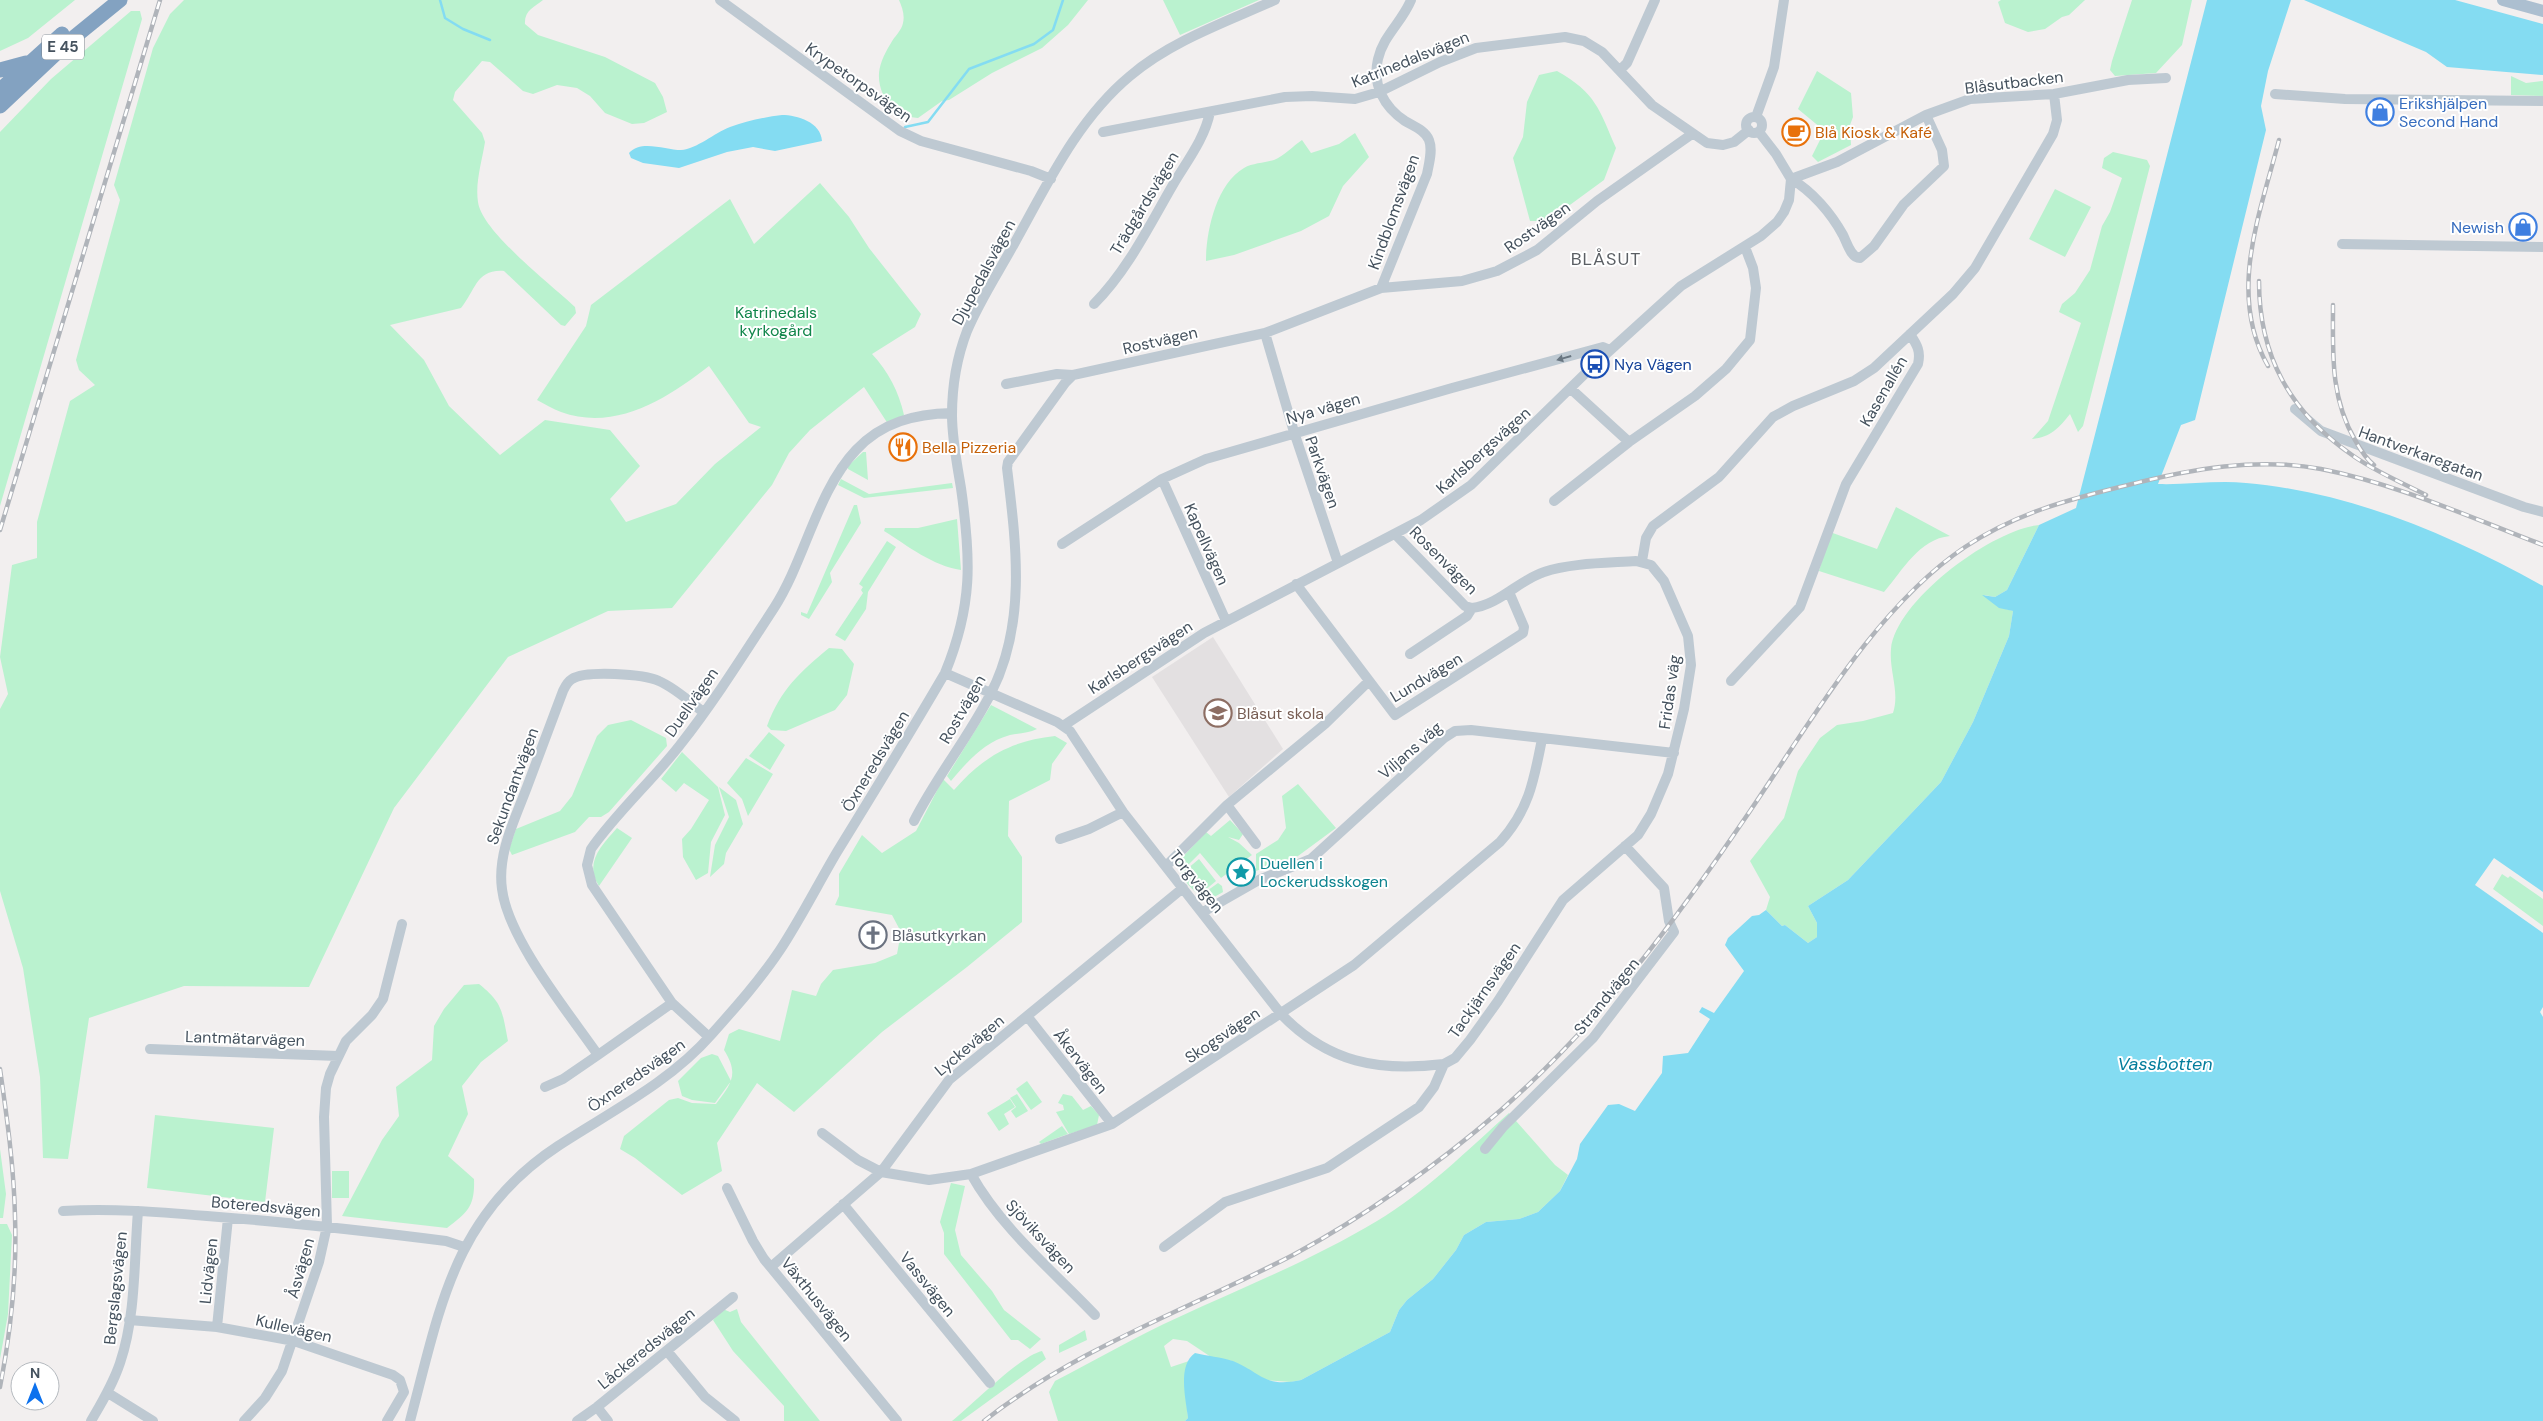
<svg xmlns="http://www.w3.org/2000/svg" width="2543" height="1421" viewBox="0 0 2543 1421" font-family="'DM Sans',sans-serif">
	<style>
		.education { fill: #e3e0e1 }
		.green { fill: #baf2cf }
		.water { fill: #84dcf2 }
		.pier { fill: #f2efef }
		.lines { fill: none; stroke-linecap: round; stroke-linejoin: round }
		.stream { stroke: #84dcf2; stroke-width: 2.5 }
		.minor { stroke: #bec9d2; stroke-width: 10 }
		.major { stroke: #acbfd0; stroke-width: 12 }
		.highway { stroke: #83a2c1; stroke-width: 15 }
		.rail-casing { stroke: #b0b4ba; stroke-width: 4.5 }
		.rail { stroke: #fff; stroke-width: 2.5; stroke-dasharray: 8; stroke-linecap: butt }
		.oneway { fill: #697681 }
		.labels { text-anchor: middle; stroke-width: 4; stroke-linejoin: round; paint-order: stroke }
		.shield { fill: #fff; stroke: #7d868e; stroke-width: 1 }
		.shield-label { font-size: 15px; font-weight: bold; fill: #45525e }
		.street-label { font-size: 16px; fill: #45525e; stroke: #fff }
		.shop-label { font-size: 16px; fill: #366cbe; stroke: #fff; text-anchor: start }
		.food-label { font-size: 16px; fill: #c56008; stroke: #fff; text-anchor: start }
		.park-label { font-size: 16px; fill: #10854a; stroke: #fff }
		.transit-label { font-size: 16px; fill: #164399; stroke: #fff; text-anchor: start }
		.education-label { font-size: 16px; fill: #785e54; stroke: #fff; text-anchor: start }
		.culture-label { font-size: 16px; fill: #0d838f; stroke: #fff; text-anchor: start }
		.worship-label { font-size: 16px; fill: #5b616d; stroke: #fff; text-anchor: start }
		.neighbourhood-label { font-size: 18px; letter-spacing: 1px; fill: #5b5f64; stroke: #fff }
		.water-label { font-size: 18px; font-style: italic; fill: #047d9c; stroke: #fff }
	</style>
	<rect width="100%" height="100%" fill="#f2efef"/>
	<path class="education" d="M1213,637L1283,749L1229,797L1152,677Z"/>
	<path class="green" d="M0,0H75L28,38L0,51Z
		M184,0H543C534,7 524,11 525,24L538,35L605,57L655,83L663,97L667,112L644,123L632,124L605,113L590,96L577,88L557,85L533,94L523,91L490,62L482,61L455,92L453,100L482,133L485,142C482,161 475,183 478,202C482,232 552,285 575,307L576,313L565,326L561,325L504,271C476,269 476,290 461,308L390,325L424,360L449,406L500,455L545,420L610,430L640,466L610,499L626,522L676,504L715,464L761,427L749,423L709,366C668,398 616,432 561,412C553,409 545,404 537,400L586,326L591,305L730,199L754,244L820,183L849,217L869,248L921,314L915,327L872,354C888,371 899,392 904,415L890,427L864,387L810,430L789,453L772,485L672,608L608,611L508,657L394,808L309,987L184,986L89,1018L68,1159L43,1158L40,1077L23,968L0,891V709L8,694L0,657L12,565L37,558V522L70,401L95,385L79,370L76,360L120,200L114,185L153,48L170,14Z
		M899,0H1088L1068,25L1042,48L992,73L949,100L942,101L918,118L894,115C876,86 873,72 891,43C894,37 902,30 903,23C905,15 902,7 899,0Z
		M1163,0H1259L1180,35Z
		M2001,0H2085L2069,15L2062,17L2045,29L2028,32L2005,23L1998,2Z
		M2132,0H2192L2182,45L2156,73L2115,76L2110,70L2112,61Z
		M131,11H140L142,19L0,506V132L51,79Z
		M1557,71C1596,93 1599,109 1616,148L1604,180L1548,221H1530L1513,158L1523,137L1527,102L1539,75Z
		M1817,71L1851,93L1853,117L1850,125L1851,145L1818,162L1812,156L1820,140L1821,128L1798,109Z
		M2511,76L2526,83L2543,81V96L2511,95Z
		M1355,133L1369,157L1343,186L1329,216L1301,231L1234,255L1206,261C1206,232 1216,184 1244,168C1253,163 1265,163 1274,160C1284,156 1293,146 1302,140L1311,153L1339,144Z
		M2113,152L2147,160L2150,166L2083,426L2078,432L2070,414C2059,428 2051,437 2032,439L2048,421L2081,323L2059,312L2062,304L2075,293L2090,270L2102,226L2110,212L2122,178L2102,168L2104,158Z
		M2055,189L2091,207L2065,257L2029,239Z
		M863,452H866L868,480L848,469V466Z
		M841,479L869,494L952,483L953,488L864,498L838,485Z
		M854,505H857L861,523L830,573L832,582L809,619L801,615V612L807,614Z
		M1896,507L1950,536C1919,539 1903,570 1884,592L1819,571L1830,532L1877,549Z
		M957,519L961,570C933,566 908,546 884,531L885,528H918Z
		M2039,525L2007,590L1995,597L1984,595L1999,607L2013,611L2009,636L1973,722L1941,782L1848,880L1808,906L1817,923V937L1808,943L1785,925L1782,926L1766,910L1770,897L1750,861L1784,818L1798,771L1820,738L1837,725L1863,721L1893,713C1900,692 1889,671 1891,649C1896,600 1993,529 2039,525Z
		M887,541L896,547L868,592L866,609L845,641L835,635L863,593L861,590L863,587L859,584Z
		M829,648L842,649L854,664L847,695L835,710L786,731L771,730L767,726C781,689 799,673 829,648Z
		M991,705L1037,729C1029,733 1020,733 1010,735C984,742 968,761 951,781L947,776Z
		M631,720L666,738L667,746L609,812L601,817H589L575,832L512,855L509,849L516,829L560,811L572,796L597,736L608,725Z
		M769,732L785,745L770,770L749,756Z
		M1055,736L1067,743L1052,764L1050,780L1009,801L1008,836L1022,857V922L967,967L882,1032L794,1112L757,1083L717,1143L722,1171L682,1195L635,1158L620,1149L624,1136L669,1100L678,1098L692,1103L716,1104C732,1083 739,1074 724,1050L729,1034L739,1029L780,1041L792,990L816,996L821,984L833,970L875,963L897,954L901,932L892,915L835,905L839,896V874L862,835L882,853L916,831L943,779L954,790C983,757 1010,741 1055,736Z
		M682,752L718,787L725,815L711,842L708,873L696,880L683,857L682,839L691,829L709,800L684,783L676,792L661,779Z
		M746,758L773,774L748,816L742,799L727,783Z
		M1298,784L1336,828L1298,856L1256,871V854L1278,840L1286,828L1282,796Z
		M719,787L736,800L743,824L726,853L724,864L710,877L715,845L729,817Z
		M1230,820L1243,834L1239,840L1228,837L1239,843L1252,855L1221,878L1200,853L1186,867V870L1204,893L1218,883L1222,886L1223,892L1209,900C1196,896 1177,876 1178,862L1206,832L1211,836Z
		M617,828L632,838L599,886C584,863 601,846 617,828Z
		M1199,859L1216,881L1204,891L1187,869Z
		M2502,874L2508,878L2510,876L2543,899V926L2493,889Z
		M479,984C503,1003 502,1011 508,1041L481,1062L462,1086L468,1114L448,1156L474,1179C475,1206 468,1212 447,1228L342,1216L382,1140L399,1116L396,1087L432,1060L434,1026L444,1009L464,985Z
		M712,1054L718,1056L731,1081L715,1103L692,1100L682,1096L678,1081L701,1058Z
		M1027,1081L1042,1102L1031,1110L1016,1089Z
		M1017,1094L1028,1111L1016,1118L1011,1111L1016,1107L1010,1098Z
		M1063,1094L1072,1096L1083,1110L1091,1106L1099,1115L1097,1125L1069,1134L1056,1112L1064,1110L1063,1105L1058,1103Z
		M1010,1099L1015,1107L1004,1114L1009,1124L999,1131L987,1113Z
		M1509,1113L1555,1165L1568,1175L1560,1191L1538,1212L1519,1219L1486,1222L1464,1235L1456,1250L1433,1279L1407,1300L1399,1310L1390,1332L1301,1380L1291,1382L1265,1380L1232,1361L1211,1357L1187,1341L1173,1339L1164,1346L1171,1367L1189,1361L1184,1379L1188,1418L1185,1421H1058L1049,1392L1055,1381C1096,1360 1137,1336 1179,1317C1246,1286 1314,1259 1377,1221C1423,1194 1469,1149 1509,1113Z
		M155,1115L274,1128L265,1202L147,1188Z
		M1062,1126L1068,1134L1041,1144L1039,1142Z
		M0,1149L6,1194L3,1218H0Z
		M332,1171H349V1198H332Z
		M951,1183L965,1186L955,1230L961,1255L992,1291L1004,1310L1041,1339L1030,1349L1018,1340H1011L944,1254V1233L940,1222Z
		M0,1224H7L12,1235L8,1314L0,1359Z
		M723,1309L730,1312L737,1309L741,1322L820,1421H784V1406L733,1351L713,1320Z
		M1085,1330L1087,1340L1059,1353V1345Z
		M1042,1351L1046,1359L961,1421H952C972,1405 1020,1356 1042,1351Z"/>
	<path class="water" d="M2207,0H2291L2268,71L2261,106L2266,130L2195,420L2181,425L2158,484C2187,485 2217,480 2246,483C2351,492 2451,535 2543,586V892L2494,858L2475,885L2543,933V1007L2540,1012L2543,1017V1421H1185L1188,1418C1186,1400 1177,1365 1195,1353C1207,1356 1221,1357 1233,1361C1262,1373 1264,1388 1301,1380L1390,1332L1399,1310L1407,1300L1433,1279L1456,1250L1464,1235L1486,1222L1519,1219L1538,1212L1560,1191L1577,1159L1580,1144L1608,1105L1619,1104L1635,1111L1662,1073L1663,1056L1688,1053L1710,1019L1699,1012L1702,1007L1714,1013L1744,971L1725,945L1728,938L1752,916L1759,915L1766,910L1782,926L1785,925L1808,943L1817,937V923L1808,906L1848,880L1941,782L1973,722L2009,636L2013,611L1999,608L1982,595L1995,597L2007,590L2039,525L2076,508Z
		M2304,0H2543V75L2447,67L2426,52Z
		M782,115C797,115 821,122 822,141L775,151L753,147L727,152L679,168L643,163L631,158L629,153C641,139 666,150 681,150C697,149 714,133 730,127C746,121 765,117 782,115Z"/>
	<path class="pier" d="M2455,0H2543V24Z"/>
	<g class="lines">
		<path class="stream" d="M440,0L445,18L463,29L490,40
			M905,127L928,122L969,69L1034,44L1053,30L1063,0"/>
		<path class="minor" d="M720,0L900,131L921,141L1031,171L1051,179
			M1620,70L1627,63L1655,0
			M2275,94L2345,99L2543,101
			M1756,117L1774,67L1784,0
			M1746 125a8 8 0 1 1 16 0a8 8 0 1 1-16 0Z
			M1103,132L1285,97L1312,96L1355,99L1379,92L1440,62L1476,48L1565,37L1584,41L1602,52L1652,105L1707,143L1723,145L1734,142L1749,130
			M1791,179L1837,162L1926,115L1970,99L2054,94L2128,80L2166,78
			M1791,179C1812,191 1831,213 1843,235C1847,243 1851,258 1860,258L1874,246L1904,204L1944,166L1942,150L1926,115
			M2342,244L2543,247
			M1381,288L1427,174C1429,163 1433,150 1429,140C1425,130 1413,126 1405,121C1384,107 1372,85 1378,59C1383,36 1402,22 1411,0
			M1094,304C1128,270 1150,224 1174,183C1187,161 1205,138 1210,112
			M1265,333L1294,432L1338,563
			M1006,384L1057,374L1073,375
			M1571,389L1629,442L1695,396L1726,369L1750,340L1756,288L1753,268L1745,247
			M2295,409L2321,431L2524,507L2543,512
			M1162,479L1226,621
			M1554,501L1629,442
			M1395,534L1465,606L1472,608
			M1062,544L1162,479L1206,459L1452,388L1603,347L1610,350
			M1642,561L1646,538L1653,526L1719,477L1773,417L1793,406L1854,381L1874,368L1953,294L1975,268L2053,134L2057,120L2054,94
			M1296,584L1395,715L1523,633L1524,627L1509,592
			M945,673L1057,722L1070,731L1123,812L1281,1014C1328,1063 1379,1072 1444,1064
			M1731,681L1800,607L1846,484L1918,364C1921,351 1917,345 1910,334
			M1063,726L1204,633L1421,520L1471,485L1595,364L1681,286L1761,236L1777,222L1784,212L1789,200L1791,179L1776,154L1759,132
			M1227,805L1256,844
			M914,821C936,777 969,737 991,693C1027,623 1016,543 1007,468L1008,462L1065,383L1073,375L1265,333L1381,288L1462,281L1497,271L1537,250L1597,201L1692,134
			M1060,839L1089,829L1123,812
			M1166,866L1227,805L1325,724L1368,682
			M1203,912L1259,880L1311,859L1444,738L1455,731L1471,730L1674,753
			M1027,1016L1112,1124
			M709,1037L672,1003L592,885L587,865L591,849C617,812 652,781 680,745C714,702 744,654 774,608C805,560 817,491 856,450C882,422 915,414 952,413
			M150,1049L338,1056
			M598,1055C569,1013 508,939 502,889C497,854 515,819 527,787C539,755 551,723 563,691C565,687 567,682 572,679C586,670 644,674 659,681C675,688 689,701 703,712
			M545,1087L563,1079L598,1055L672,1003
			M822,1133L858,1160L881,1172L929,1180L971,1174L1112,1124L1354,965L1500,842C1529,810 1534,780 1542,739
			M1485,1149L1503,1127L1593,1038L1674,932L1669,921L1664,888L1625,846
			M971,1174C1001,1228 1053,1271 1095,1315
			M727,1188L753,1241L764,1259L897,1421
			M843,1204L990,1383
			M63,1211C111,1208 159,1212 207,1216C287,1222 367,1231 446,1241L464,1247
			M1164,1247L1225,1202L1327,1168L1419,1107L1434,1087L1444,1064L1455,1058L1470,1040L1498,1001L1563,900L1638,835L1651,814L1668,774L1684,709L1691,665L1688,636L1664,581L1651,565L1636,561C1608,563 1570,563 1544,572C1519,580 1499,605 1472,608L1467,616L1410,654
			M772,1266L881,1172L949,1080L1183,888
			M129,1320L217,1327L294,1341L393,1375L400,1380L404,1392L387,1421
			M217,1327L228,1218
			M667,1351L705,1397L735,1421
			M108,1393L153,1421
			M597,1407L608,1421
			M91,1421C102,1402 113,1384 120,1363C136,1316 134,1260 138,1211
			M244,1421L265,1398L282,1371L319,1262L327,1226L324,1117L326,1088L330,1074L346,1041L372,1015L383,999L402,924
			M410,1421C440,1309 453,1215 558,1146C610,1112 670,1082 711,1035C735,1008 760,980 780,950C801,918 818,884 837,852C874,792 910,733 945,673C973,605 971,559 961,488C957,464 952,439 952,415C952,387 957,357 967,331C980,300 998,273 1014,244C1047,185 1077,120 1130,76C1171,41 1226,22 1275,0
			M577,1421L597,1407L733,1297"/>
		<path class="major" d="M2503,0L2543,11"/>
		<path class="highway" d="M0,70L26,63
			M0,90L62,34
			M0,106L67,43L120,0"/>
		<g class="rail-casing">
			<path id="rail" d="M2259,281C2259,356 2290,412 2352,455C2374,471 2401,482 2426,495
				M2333,305C2333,353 2330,397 2355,440C2360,449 2366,459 2374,465
				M2268,366C2227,294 2260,214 2279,140
				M0,530L160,0
				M0,1069C7,1118 14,1167 15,1217C17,1274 11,1331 0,1387
				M984,1421C1077,1348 1189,1309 1293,1255C1367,1215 1437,1165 1501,1110C1601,1022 1676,920 1750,811C1810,723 1876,607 1965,547C2016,513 2070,499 2128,485C2191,469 2257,457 2321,469C2398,484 2471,518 2543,545"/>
		</g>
		<use href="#rail" class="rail"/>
	</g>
	<defs><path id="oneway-solid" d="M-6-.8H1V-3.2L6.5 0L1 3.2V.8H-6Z" transform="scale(1.25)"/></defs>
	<use class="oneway" href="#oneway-solid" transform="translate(1564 358) rotate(164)"/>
	<defs>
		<g id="shop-ring" transform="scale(1.4375)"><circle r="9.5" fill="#fff" stroke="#3f7fe0" stroke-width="1.5"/><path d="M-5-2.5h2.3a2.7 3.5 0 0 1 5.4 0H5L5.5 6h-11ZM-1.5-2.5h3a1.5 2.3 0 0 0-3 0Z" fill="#3f7fe0"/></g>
		<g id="cafe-ring" transform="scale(1.4375)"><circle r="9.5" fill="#fff" stroke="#e8710a" stroke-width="1.5"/><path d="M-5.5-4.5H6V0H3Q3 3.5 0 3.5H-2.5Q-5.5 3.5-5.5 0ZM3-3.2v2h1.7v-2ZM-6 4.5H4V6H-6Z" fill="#e8710a"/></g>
		<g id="bus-ring" transform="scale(1.4375)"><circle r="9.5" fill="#fff" stroke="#1a4fb4" stroke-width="1.5"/><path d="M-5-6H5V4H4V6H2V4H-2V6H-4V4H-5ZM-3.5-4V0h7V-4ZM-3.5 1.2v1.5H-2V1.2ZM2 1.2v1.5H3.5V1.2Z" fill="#1a4fb4"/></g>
		<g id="restaurant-ring" transform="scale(1.4375)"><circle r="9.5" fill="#fff" stroke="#e8710a" stroke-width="1.5"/><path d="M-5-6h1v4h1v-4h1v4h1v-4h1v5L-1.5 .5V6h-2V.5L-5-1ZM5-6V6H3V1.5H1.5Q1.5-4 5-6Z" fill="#e8710a"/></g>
		<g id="school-ring" transform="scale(1.4375)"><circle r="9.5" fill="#fff" stroke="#8d6e63" stroke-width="1.5"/><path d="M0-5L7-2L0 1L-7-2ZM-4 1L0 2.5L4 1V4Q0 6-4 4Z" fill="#8d6e63"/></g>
		<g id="sight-ring" transform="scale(1.4375)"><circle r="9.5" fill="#fff" stroke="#0f9aa8" stroke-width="1.5"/><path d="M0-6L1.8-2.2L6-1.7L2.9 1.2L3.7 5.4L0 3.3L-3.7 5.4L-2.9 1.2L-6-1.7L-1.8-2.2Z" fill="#0f9aa8"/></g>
		<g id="church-ring" transform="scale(1.4375)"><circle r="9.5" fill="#fff" stroke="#6b7280" stroke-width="1.5"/><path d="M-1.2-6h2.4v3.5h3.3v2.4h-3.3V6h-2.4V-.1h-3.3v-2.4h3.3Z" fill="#6b7280"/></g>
	</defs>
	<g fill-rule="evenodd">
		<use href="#shop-ring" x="2380" y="112"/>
		<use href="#cafe-ring" x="1796" y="132"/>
		<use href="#shop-ring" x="2523" y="227"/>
		<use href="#bus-ring" x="1595" y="364"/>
		<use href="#restaurant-ring" x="903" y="447"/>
		<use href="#school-ring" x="1218" y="713"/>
		<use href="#sight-ring" x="1241" y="872"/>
		<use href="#church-ring" x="873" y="935"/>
	</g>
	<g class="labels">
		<rect class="shield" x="42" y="34.5" width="42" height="25" rx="4"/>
		<g class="shield-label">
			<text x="63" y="52">E 45</text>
		</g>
		<g class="street-label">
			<text transform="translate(1410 59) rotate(-22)" y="6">Katrinedalsvägen</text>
			<text transform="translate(859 82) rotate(35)" y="6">Krypetorpsvägen</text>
			<text transform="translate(2014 82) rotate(-7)" y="6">Blåsutbacken</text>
			<text transform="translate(1144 203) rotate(-59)" y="6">Trädgårdsvägen</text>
			<text transform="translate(1393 212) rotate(-70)" y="6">Kindblomsvägen</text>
			<text transform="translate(1537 227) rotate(-35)" y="6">Rostvägen</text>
			<text transform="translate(983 272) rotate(-62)" y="6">Djupedalsvägen</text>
			<text transform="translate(1160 340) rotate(-13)" y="6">Rostvägen</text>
			<text transform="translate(1883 391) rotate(-60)" y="6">Kasenallén</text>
			<text transform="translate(1323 408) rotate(-16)" y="6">Nya vägen</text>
			<text transform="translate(1483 450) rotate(-42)" y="6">Karlsbergsvägen</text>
			<text transform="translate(2421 453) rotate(20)" y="6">Hantverkaregatan</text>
			<text transform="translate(1323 472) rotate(71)" y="6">Parkvägen</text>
			<text transform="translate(1207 544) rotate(66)" y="6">Kapellvägen</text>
			<text transform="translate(1444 560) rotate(45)" y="6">Rosenvägen</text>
			<text transform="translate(1140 657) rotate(-33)" y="6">Karlsbergsvägen</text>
			<text transform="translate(1426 677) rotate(-31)" y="6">Lundvägen</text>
			<text transform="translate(1669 692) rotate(-82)" y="6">Fridas väg</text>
			<text transform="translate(691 702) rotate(-55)" y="6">Duellvägen</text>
			<text transform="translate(962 709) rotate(-60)" y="6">Rostvägen</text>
			<text transform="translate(1410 750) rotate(-41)" y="6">Viljans väg</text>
			<text transform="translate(875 761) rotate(-59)" y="6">Öxneredsvägen</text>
			<text transform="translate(512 786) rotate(-70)" y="6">Sekundantvägen</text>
			<text transform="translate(1197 881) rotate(51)" y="6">Torgvägen</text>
			<text transform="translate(1484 990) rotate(-55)" y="6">Tackjärnsvägen</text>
			<text transform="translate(1606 996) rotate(-51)" y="6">Strandvägen</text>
			<text transform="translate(1222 1035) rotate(-34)" y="6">Skogsvägen</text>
			<text transform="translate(245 1038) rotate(2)" y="6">Lantmätarvägen</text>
			<text transform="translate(969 1045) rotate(-40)" y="6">Lyckevägen</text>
			<text transform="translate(1081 1061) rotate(52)" y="6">Åkervägen</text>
			<text transform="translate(636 1075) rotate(-35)" y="6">Öxneredsvägen</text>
			<text transform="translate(266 1206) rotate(5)" y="6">Boteredsvägen</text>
			<text transform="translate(1041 1236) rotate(47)" y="6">Sjöviksvägen</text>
			<text transform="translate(300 1268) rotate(-74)" y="6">Åsvägen</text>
			<text transform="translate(208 1271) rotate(-84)" y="6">Lidvägen</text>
			<text transform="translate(928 1284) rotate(51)" y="6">Vassvägen</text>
			<text transform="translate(115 1288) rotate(-84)" y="6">Bergslagsvägen</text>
			<text transform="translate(817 1299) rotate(51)" y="6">Växthusvägen</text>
			<text transform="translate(294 1328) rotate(13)" y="6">Kullevägen</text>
			<text transform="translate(646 1348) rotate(-39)" y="6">Låckeredsvägen</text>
		</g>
		<g class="shop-label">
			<text x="2399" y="109">Erikshjälpen<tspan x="2399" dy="18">Second Hand</tspan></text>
			<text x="2504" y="233" text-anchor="end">Newish</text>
		</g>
		<g class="food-label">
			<text x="1815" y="138">Blå Kiosk &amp; Kafé</text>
			<text x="922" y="453">Bella Pizzeria</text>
		</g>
		<g class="park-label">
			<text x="776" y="318">Katrinedals<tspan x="776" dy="18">kyrkogård</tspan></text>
		</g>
		<g class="transit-label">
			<text x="1614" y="370">Nya Vägen</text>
		</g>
		<g class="education-label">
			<text x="1237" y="719">Blåsut skola</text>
		</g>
		<g class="culture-label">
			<text x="1260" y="869">Duellen i<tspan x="1260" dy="18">Lockerudsskogen</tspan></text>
		</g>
		<g class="worship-label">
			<text x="892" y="941">Blåsutkyrkan</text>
		</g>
		<g class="neighbourhood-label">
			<text x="1606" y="265">BLÅSUT</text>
		</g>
		<g class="water-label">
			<text x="2165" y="1070">Vassbotten</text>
		</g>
	</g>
	<g transform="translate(35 1386)"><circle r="24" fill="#ffffff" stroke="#b5babf"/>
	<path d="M0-4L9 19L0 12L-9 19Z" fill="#0c71ee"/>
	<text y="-8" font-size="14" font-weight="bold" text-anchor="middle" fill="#45525e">N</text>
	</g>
</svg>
